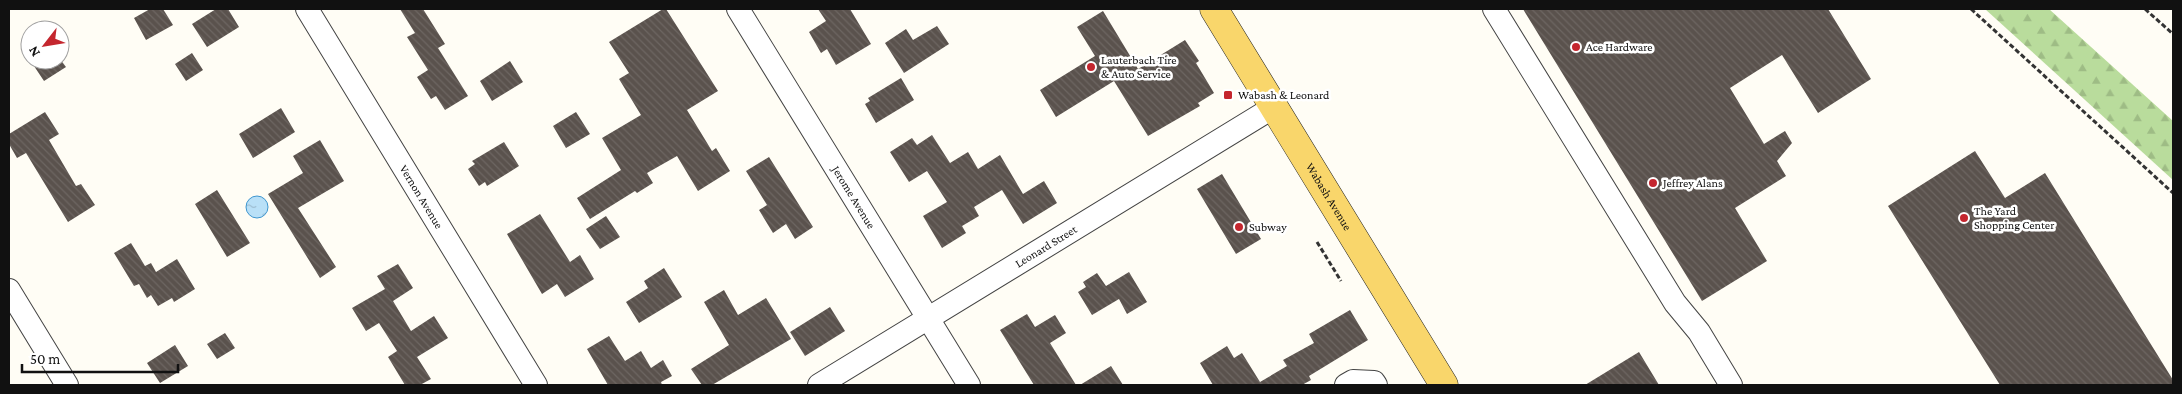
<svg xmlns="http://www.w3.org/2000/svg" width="2182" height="394" viewBox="0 0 2182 394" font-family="'Crimson Pro',serif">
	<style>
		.forest { fill: url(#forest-firs) }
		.water { fill: url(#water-ripples); stroke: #3f96cf }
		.building { fill: url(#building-back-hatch) }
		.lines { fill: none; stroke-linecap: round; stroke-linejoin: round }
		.minor-casing { stroke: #444; stroke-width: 24 }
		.major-casing { stroke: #222; stroke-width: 29 }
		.path { stroke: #333; stroke-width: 3; stroke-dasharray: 5 2.5; stroke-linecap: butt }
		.minor { stroke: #fff; stroke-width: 22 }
		.major { stroke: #f9d66b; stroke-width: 28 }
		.poi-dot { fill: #c4262e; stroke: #fff; stroke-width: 2 }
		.labels { text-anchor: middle; stroke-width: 5; stroke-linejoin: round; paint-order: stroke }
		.poi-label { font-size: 12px; fill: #111; stroke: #fff; text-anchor: start }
		.street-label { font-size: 12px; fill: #111; stroke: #fff }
	</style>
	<defs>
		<pattern id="forest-firs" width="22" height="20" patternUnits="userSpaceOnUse" patternTransform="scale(1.25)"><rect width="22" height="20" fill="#b9dc9c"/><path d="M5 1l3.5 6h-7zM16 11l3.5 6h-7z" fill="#9ebc85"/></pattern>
		<pattern id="water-ripples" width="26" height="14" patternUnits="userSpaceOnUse" patternTransform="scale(1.25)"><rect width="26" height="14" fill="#b9e0f7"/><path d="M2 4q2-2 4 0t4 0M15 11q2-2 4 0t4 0" fill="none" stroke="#9ebfd3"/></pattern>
		<pattern id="building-back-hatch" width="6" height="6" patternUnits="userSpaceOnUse" patternTransform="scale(1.25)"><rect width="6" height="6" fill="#5a524d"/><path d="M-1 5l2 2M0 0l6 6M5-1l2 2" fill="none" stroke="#6d6662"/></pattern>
	</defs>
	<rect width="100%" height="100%" fill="#fffdf5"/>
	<path class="forest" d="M1985,9H2049L2173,121V180Z"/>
	<path class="water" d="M246 207a11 11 0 1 1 22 0a11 11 0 1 1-22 0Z"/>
	<path class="building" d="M150,9H163L173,25L146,40L134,18Z
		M216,9H228L239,27L207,47L192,24Z
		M400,9H423L445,44L438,48L468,96L445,110L436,96L431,99L417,77L428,70L407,37L415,33Z
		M663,9H666L718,91L687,110L712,151L716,148L730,171L698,191L677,156L647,173L653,183L637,193L635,191L590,219L577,198L621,170L602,138L641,115L619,79L629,73L609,42Z
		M818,9H850L871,44L836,65L827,49L821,53L809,32L826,21Z
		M1523,9H1828L1871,79L1818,113L1782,55L1730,88L1764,144L1785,131L1792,143L1777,161L1786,176L1735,208L1767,261L1702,301Z
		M1103,11L1138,69L1185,40L1199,61L1196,63L1214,93L1198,103L1200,106L1148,136L1114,81L1056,117L1040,90L1095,56L1077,27Z
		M937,26L949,44L904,73L885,43L906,29L913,40Z
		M192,53L203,70L186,81L175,64Z
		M60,59L66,67L44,81L30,60Z
		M510,61L523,82L492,101L480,81Z
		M901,78L914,100L876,123L865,104L870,101L868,98Z
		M281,108L295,132L253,158L239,134Z
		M45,112L59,134L49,140L76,186L81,184L95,205L68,222L26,153L17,158L9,144V134Z
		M576,112L590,134L566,148L553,126Z
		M932,135L950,163L968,152L978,169L1000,155L1023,194L1044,181L1057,203L1023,224L1002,190L974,207L979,216L962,226L966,233L942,248L923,216L947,202L927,171L909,182L890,152L912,138L917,145Z
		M320,140L344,181L298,208L336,267L320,278L268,194L303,173L293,156Z
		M504,142L519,166L487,186L485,182L479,186L468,169L475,164L472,161Z
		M1975,151L2005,198L2045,173L2173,380V385H2000L1888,206Z
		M769,157L813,227L795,239L786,224L773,233L759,210L767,205L746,171Z
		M1222,174L1261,239L1236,254L1197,189Z
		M217,190L250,243L227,257L195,204Z
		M540,214L570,262L580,255L594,279L565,297L557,284L542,294L507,234Z
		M606,216L620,237L600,249L586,229Z
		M131,243L145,266L151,263L156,272L177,259L195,289L174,302L172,298L158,306L151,295L147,298L139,284L134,286L114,253Z
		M398,264L413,288L393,301L411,331L434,316L448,338L417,357L431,379L420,385H405L388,357L397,351L379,323L366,331L352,308L385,289L377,276Z
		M664,268L682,297L639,323L626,302L648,288L644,281Z
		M1129,272L1147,302L1127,314L1119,299L1092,315L1078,292L1086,287L1083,282L1097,273L1106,286Z
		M724,290L738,315L766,298L791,339L712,385H702L691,369L729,345L704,302Z
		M830,307L845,331L805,356L790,332Z
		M1350,310L1368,340L1309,376L1311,380L1302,385H1213L1200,363L1227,346L1234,358L1242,353L1260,382L1287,366L1283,360L1314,343L1309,334Z
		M1027,314L1035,327L1055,315L1066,333L1050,343L1076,385H1034L1000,330Z
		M225,333L235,348L217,359L207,344Z
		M609,336L625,361L641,351L651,368L663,360L672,376L661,382L662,385H608L587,349Z
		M175,345L188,366L160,383L147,363Z
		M1639,352L1659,385H1585Z
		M1111,366L1123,385H1080Z"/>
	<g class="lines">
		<g class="minor-casing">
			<g id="minor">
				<path id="s1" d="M307,9L536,385"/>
				<path id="s2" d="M738,9L969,385"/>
				<path d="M1494,9L1675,303L1699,332L1731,385"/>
				<path d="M9,290L67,385"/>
				<path id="s3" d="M819,385L1274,107"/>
				<path d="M1346,385L1353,381L1374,382L1376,385"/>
			</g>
		</g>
		<g class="major-casing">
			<g id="major">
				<path id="s4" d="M1214,9L1444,385"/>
			</g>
		</g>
		<path class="path" d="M1971,9L2173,193
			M2145,9L2173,34
			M1317,242L1341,281"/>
		<use href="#minor" class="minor"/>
		<use href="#major" class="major"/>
	</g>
	<g class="poi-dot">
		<circle cx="1576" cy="47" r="5"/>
		<circle cx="1091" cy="67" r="5"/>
		<rect x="1223" y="90" width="10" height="10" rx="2.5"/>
		<circle cx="1653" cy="183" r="5"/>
		<circle cx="1964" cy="218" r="5"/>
		<circle cx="1239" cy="227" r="5"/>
	</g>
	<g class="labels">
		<g class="poi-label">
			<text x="1586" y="51">Ace Hardware</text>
			<text x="1101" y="64">Lauterbach Tire<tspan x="1101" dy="14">&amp; Auto Service</tspan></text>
			<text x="1238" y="99">Wabash &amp; Leonard</text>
			<text x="1663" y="187">Jeffrey Alans</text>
			<text x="1974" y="215">The Yard<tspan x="1974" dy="14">Shopping Center</tspan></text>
			<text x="1249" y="231">Subway</text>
		</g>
		<g class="street-label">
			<text dy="4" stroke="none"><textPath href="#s1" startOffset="220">Vernon Avenue</textPath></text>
			<text dy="4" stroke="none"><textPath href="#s2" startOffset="221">Jerome Avenue</textPath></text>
			<text dy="4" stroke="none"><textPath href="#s4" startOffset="220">Wabash Avenue</textPath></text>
			<text dy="4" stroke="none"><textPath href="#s3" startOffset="266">Leonard Street</textPath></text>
		</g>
	</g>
	<rect width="2182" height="394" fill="none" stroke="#111111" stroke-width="20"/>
	<g transform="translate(45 45) rotate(239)"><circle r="24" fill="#ffffff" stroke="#a0a0a0"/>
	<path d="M0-4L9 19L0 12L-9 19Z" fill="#c4262e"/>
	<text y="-8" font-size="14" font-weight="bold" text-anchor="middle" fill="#111111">N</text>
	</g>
	<path d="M22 364v8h156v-8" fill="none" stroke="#111111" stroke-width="2.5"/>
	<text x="30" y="364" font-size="15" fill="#111111" stroke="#ffffff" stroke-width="4" paint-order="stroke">50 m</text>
</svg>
